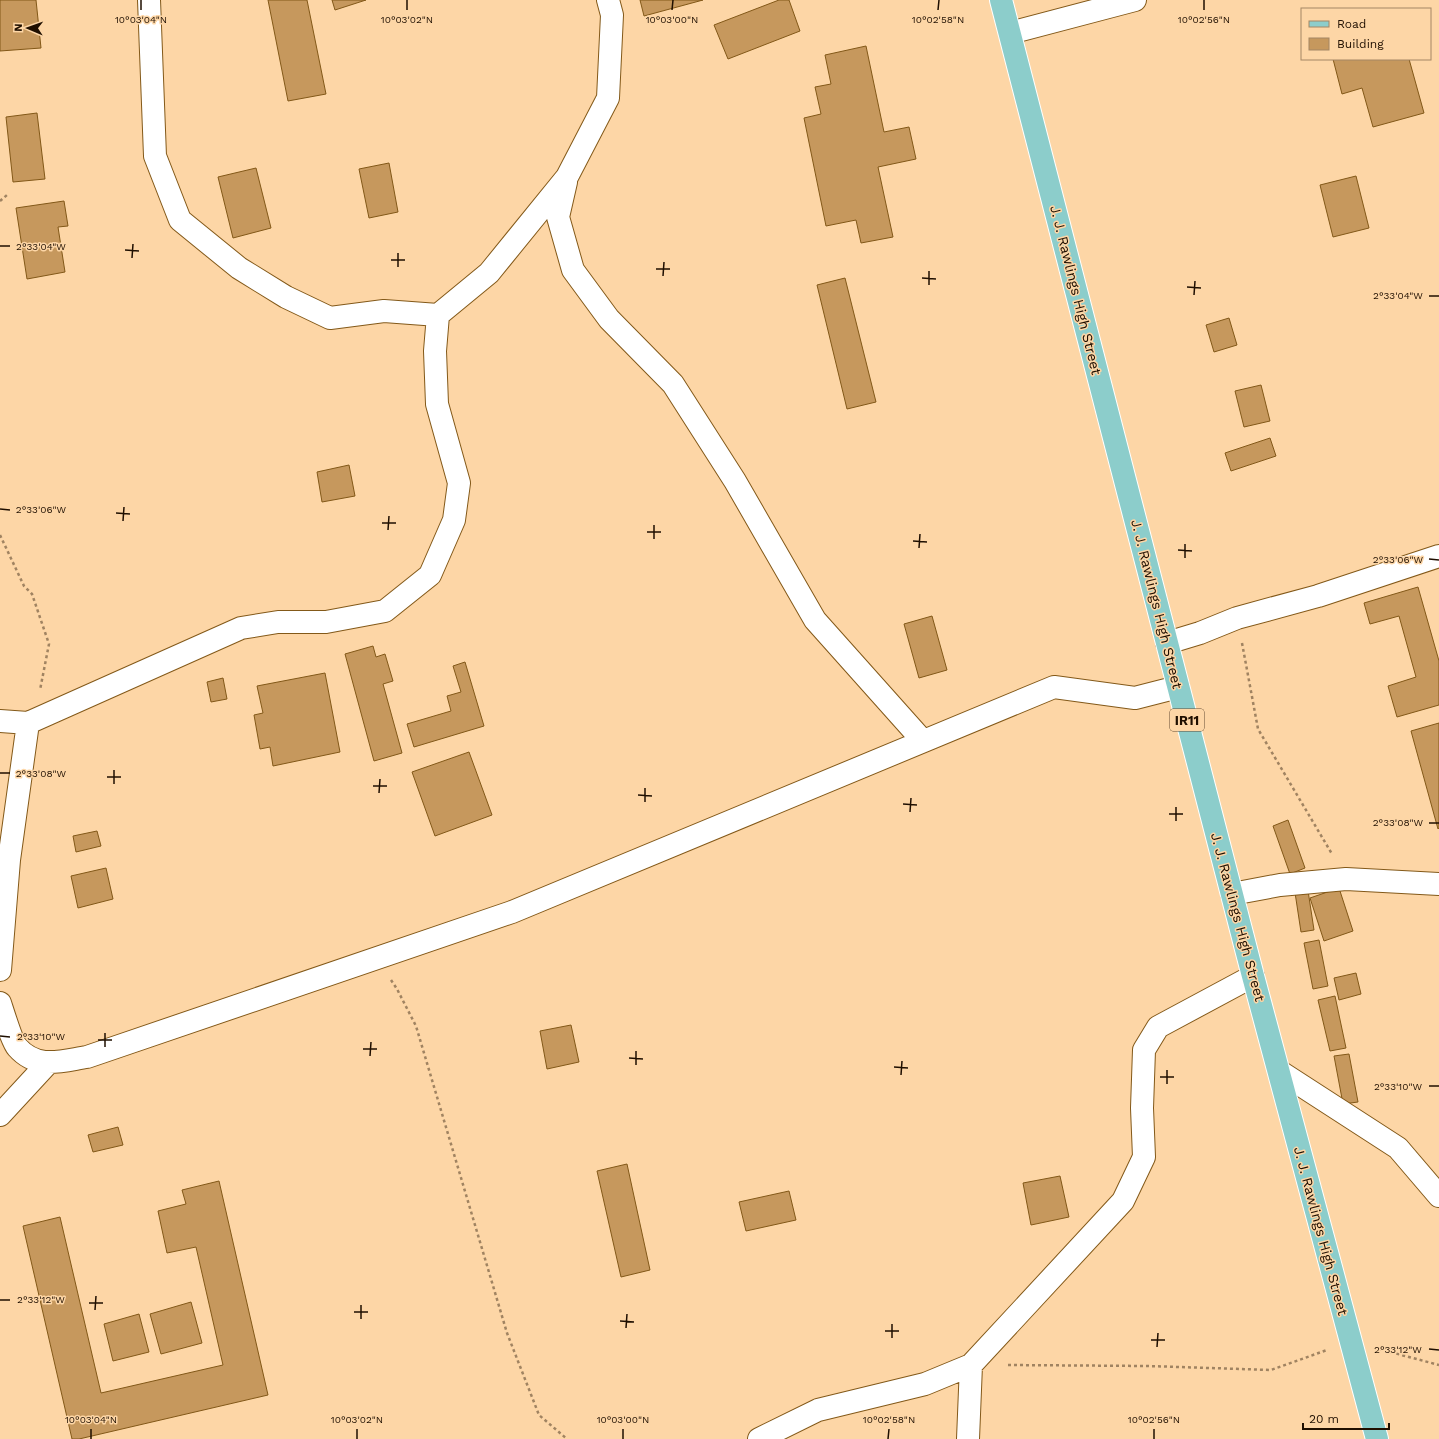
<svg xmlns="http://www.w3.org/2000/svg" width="1439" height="1439" viewBox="0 0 1439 1439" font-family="'Work Sans',sans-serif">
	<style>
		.building { fill: #c6985d; stroke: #825818 }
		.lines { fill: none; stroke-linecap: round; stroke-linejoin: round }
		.street-casing { stroke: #835919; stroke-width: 24 }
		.primary-casing { stroke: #fff; stroke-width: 24 }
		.path { stroke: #a08361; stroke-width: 2.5; stroke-dasharray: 3 3; stroke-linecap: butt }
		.street { stroke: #fff; stroke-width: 22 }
		.primary { stroke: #8ccdcb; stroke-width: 22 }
		.ticks { fill: none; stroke: #1f0f00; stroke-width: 1.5 }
		.labels { text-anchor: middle; stroke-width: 3; stroke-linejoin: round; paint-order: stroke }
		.shield { fill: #fdd6a6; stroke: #624b32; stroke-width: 1 }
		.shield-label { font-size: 13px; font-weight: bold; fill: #1f0f00 }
		.street-label { font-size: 14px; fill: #1f0f00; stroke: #fdd6a6 }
		.ticks-label { font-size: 10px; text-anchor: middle; fill: #1f0f00; stroke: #fdd6a6; stroke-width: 3; stroke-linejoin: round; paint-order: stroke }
	</style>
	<rect width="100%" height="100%" fill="#fdd6a6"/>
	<path class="building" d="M0,0H36L41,48L0,51Z
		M268,0H307L326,94L288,101Z
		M332,0H366L335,10Z
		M640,0H703L644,16Z
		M779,0H789L800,31L728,59L714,25Z
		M866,46L884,132L909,127L916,159L878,167L893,237L861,243L856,220L826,226L804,118L821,114L815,87L831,84L825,55Z
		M1333,59H1409L1424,113L1373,127L1362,88L1342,94Z
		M37,113L45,179L13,182L6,117Z
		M389,163L398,212L369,218L359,169Z
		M256,168L271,228L233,238L218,177Z
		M1356,176L1369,228L1333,237L1320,185Z
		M64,201L68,226L58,227L65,272L27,279L16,208Z
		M845,278L876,402L847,409L817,285Z
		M1229,318L1237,345L1214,352L1206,325Z
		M1261,385L1270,421L1244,427L1235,391Z
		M1270,438L1276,456L1231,471L1225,453Z
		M349,465L355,496L322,502L317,472Z
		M1418,587L1439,661V705L1397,717L1388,686L1416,677L1399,616L1370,624L1364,603Z
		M932,616L947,670L919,678L904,624Z
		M373,646L376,657L385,654L393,681L383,684L402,753L374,761L345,654Z
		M465,662L484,726L414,747L407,724L451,711L447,696L461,692L453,666Z
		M325,673L340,752L273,766L270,747L260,749L254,715L263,713L257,686Z
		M223,678L227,699L211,702L207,682Z
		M1439,723V828L1438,829L1411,731Z
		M469,752L492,815L435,836L412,772Z
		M1288,820L1305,868L1290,874L1273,826Z
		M97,831L101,846L76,852L73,836Z
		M106,868L113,899L78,908L71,876Z
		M1307,884L1314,930L1301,932L1294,886Z
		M1339,888L1353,931L1324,941L1310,898Z
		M1319,940L1328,986L1313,989L1304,943Z
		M1356,973L1361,994L1339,1000L1334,978Z
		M1335,996L1346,1048L1330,1051L1318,1000Z
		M571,1025L579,1062L547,1069L540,1031Z
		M1349,1054L1358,1102L1343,1104L1334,1056Z
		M118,1127L123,1145L93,1152L88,1135Z
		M627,1164L650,1270L621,1277L597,1171Z
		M1060,1176L1069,1217L1031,1225L1023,1183Z
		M219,1181L268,1395L79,1439H72L23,1226L60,1217L101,1393L223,1365L196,1247L167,1253L158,1211L186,1204L182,1190Z
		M789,1191L796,1220L746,1231L739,1202Z
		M191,1302L202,1343L161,1354L150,1314Z
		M139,1314L149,1352L113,1361L104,1324Z"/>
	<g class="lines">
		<g class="street-casing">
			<path id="street" d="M149,0L155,156L180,220L239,268L286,297L330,318L384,311L438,315
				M1010,33L1135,0
				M566,182L558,217L573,270L609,319L673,384L735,481L815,620L923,741
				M1167,643L1200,633L1237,618L1318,596L1439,556
				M0,721L28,723L241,628L278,622H326L385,611L430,575L454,520L459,483L437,404L435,351L438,315L489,273L567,177L608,98L612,15L608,0
				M1232,894L1280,885L1346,879L1439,884
				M0,970L9,860L28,723
				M0,1003C3,1012 12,1042 17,1047C37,1070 61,1061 87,1057L512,912L1054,687L1135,698L1178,687
				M1279,1071L1398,1148L1439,1196
				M0,1115L48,1063
				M759,1439L818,1410L925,1384L971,1365L1123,1201L1144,1157L1142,1108L1144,1050L1158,1027L1253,976
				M968,1439L971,1365"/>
		</g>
		<g class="primary-casing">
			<path id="primary" d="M1001,0L1253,976L1377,1439"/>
		</g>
		<path class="path" d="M0,201L7,195
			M0,535L24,586L32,594L49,644L40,690
			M1242,643L1258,729L1332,854
			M391,980L397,989L416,1026L507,1333L539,1415L567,1439
			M1379,1349L1439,1365
			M1008,1365L1148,1366L1271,1370L1327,1350"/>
		<use href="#street" class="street"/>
		<use href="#primary" class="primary"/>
	</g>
	<path class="ticks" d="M141,10V0M407,10V0M672,10L673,0M938,10L939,0M1204,10V0M0,246H10M125,250L139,251M132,258L133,244M391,260H405M398,267V253M656,269H670M663,276L664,262M922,278L936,279M929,285V271M1187,287L1201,288M1194,295L1195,281M1429,296H1439M0,509L10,510M116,513L130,514M123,521L124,507M382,523H396M388,530L389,516M647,532H661M654,539V525M913,541L927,542M919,548L920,534M1178,550L1192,551M1185,558V544M1429,559L1439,560M0,773H10M107,777H121M114,784V770M373,786H387M379,793L380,779M638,795L652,796M645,802V788M903,804L917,805M910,812L911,798M1169,814H1183M1176,821V807M1429,823H1439M0,1036L10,1037M98,1040H112M105,1047V1033M363,1049H377M370,1056L371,1042M629,1058L643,1059M636,1065V1051M894,1067L908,1068M901,1075L902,1061M1160,1077H1174M1167,1084V1070M1429,1086H1439M0,1300H10M89,1303H103M95,1310L96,1296M354,1312H368M361,1319V1305M620,1321L634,1322M626,1328L627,1314M885,1331H899M892,1338V1324M1151,1340H1165M1157,1347L1158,1333M1429,1349L1439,1350M91,1439V1429M357,1439V1429M623,1439V1429M888,1439L889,1429M1154,1439V1429"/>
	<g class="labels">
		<rect class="shield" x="1170" y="709" width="34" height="22" rx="3"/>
		<g class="shield-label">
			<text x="1187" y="725">IR11</text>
		</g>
		<g class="street-label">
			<text transform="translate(1076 290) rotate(76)" y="5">J. J. Rawlings High Street</text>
			<text transform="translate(1157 604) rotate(76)" y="5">J. J. Rawlings High Street</text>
			<text transform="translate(1238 917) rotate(75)" y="5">J. J. Rawlings High Street</text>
			<text transform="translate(1321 1231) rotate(75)" y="5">J. J. Rawlings High Street</text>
		</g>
	</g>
	<g class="ticks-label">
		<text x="141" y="23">10°03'04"N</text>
		<text x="407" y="23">10°03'02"N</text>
		<text x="672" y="23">10°03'00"N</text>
		<text x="938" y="23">10°02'58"N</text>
		<text x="1204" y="23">10°02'56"N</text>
		<text x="41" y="250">2°33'04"W</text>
		<text x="1398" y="299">2°33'04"W</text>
		<text x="41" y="513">2°33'06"W</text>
		<text x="1398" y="563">2°33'06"W</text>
		<text x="41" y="777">2°33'08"W</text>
		<text x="1398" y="826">2°33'08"W</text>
		<text x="41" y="1040">2°33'10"W</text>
		<text x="1398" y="1090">2°33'10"W</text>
		<text x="41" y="1303">2°33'12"W</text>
		<text x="1398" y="1353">2°33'12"W</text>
		<text x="91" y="1423">10°03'04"N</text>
		<text x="357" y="1423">10°03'02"N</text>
		<text x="623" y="1423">10°03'00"N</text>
		<text x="889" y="1423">10°02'58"N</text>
		<text x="1154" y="1423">10°02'56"N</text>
	</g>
	<rect x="1301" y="8" width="130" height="52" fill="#fdd6a6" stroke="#a48664"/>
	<rect x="1309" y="21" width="20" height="6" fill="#8ccdcb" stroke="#a48664"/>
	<text x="1337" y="28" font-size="12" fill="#1f0f00">Road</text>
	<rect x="1309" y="38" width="20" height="12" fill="#c6985d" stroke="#a48664"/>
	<text x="1337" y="48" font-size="12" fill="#1f0f00">Building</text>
	<g transform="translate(28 28) rotate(272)" stroke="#fdd6a6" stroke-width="3" paint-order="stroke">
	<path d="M0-3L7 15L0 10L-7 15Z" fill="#1f0f00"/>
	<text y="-6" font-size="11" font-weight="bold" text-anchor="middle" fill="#1f0f00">N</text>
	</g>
	<path d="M1303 1423v6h86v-6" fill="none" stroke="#1f0f00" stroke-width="2"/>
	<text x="1309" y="1423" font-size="12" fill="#1f0f00" stroke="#fdd6a6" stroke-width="3" paint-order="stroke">20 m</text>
</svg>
